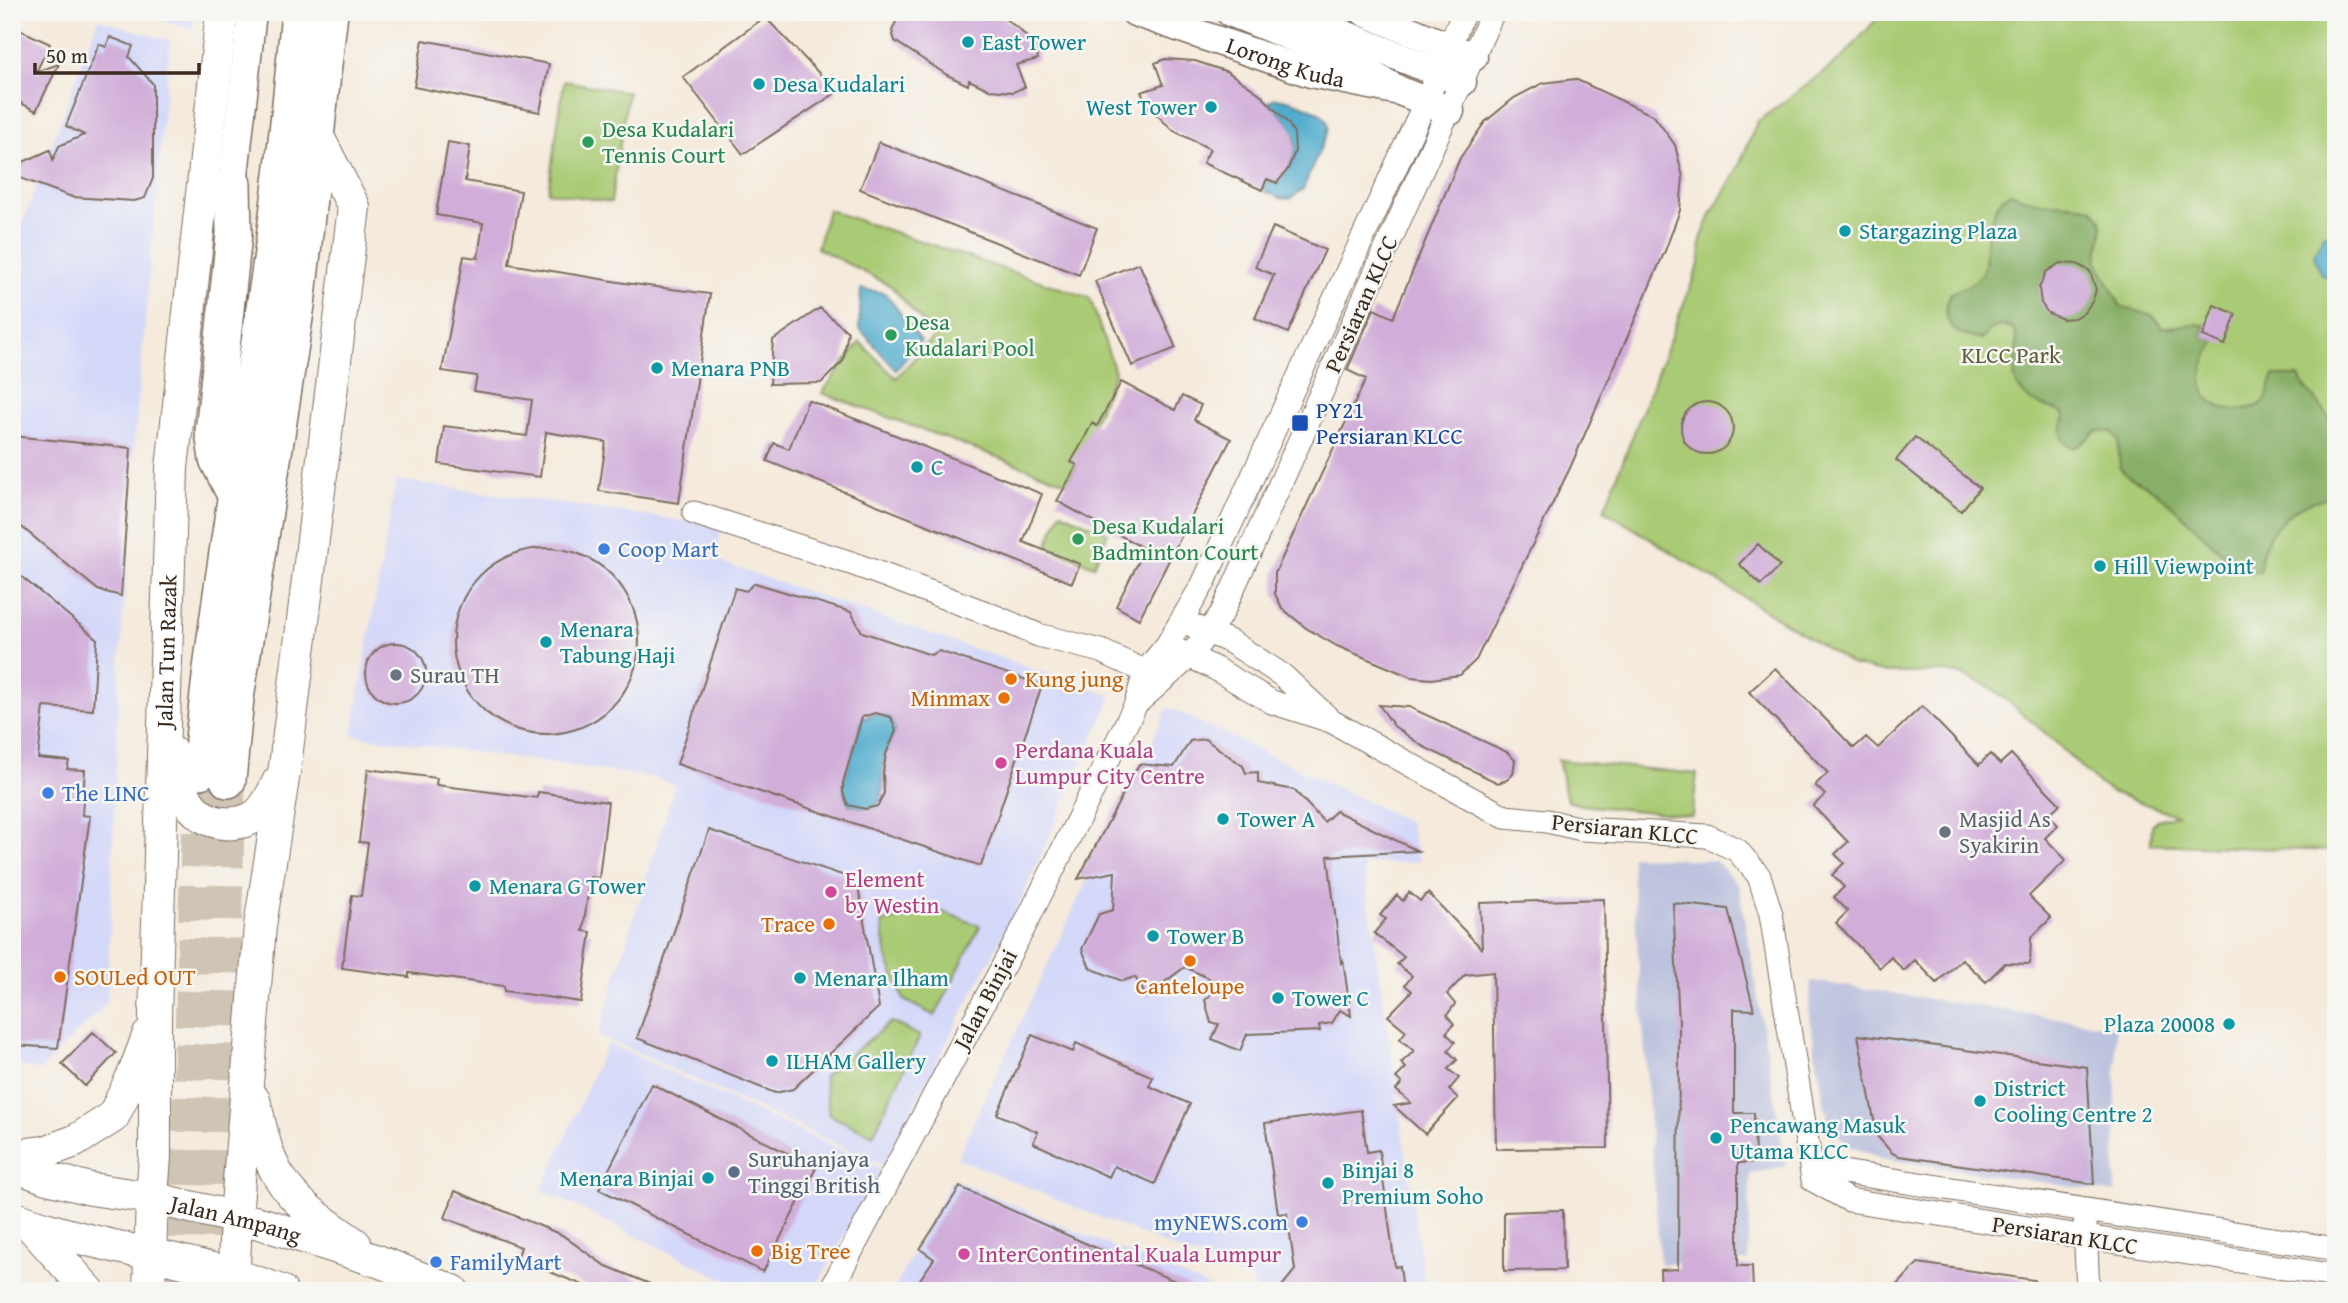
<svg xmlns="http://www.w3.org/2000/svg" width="2348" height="1303" viewBox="0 0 2348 1303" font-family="'Gentium Book Plus',serif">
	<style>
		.built { fill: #d4d8f9 }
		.industrial { fill: #bdc3de }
		.green { fill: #aacb74; stroke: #727a49; stroke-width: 2 }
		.forest { fill: #87af66; stroke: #616c42; stroke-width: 2 }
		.water { fill: #4fabcd; stroke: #456a76; stroke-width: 2 }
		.building { fill: #d1aed9; fill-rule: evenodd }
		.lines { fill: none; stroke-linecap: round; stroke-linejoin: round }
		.primary-tunnel { stroke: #d0c4b5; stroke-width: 35; stroke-dasharray: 35 18; stroke-linecap: butt }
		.minor-casing { stroke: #7c6d60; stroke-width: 25 }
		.tertiary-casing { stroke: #7c6d60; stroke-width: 31 }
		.secondary-casing { stroke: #7c6d60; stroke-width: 34 }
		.primary-casing { stroke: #7c6d60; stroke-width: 38 }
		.minor { stroke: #fff; stroke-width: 23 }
		.tertiary { stroke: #fff; stroke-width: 28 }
		.secondary { stroke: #fff; stroke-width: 32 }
		.primary { stroke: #fff; stroke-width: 35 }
		.culture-dot { fill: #0f9aa8; stroke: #f6f6f2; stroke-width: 2.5 }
		.leisure-dot { fill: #2e9e5b; stroke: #f6f6f2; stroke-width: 2.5 }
		.transit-dot { fill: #1a4fb4; stroke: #f6f6f2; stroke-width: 2.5 }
		.shop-dot { fill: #3f7fe0; stroke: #f6f6f2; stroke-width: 2.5 }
		.worship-dot { fill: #6b7280; stroke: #f6f6f2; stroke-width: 2.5 }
		.food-dot { fill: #e8710a; stroke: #f6f6f2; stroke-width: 2.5 }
		.hotel-dot { fill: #d1479c; stroke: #f6f6f2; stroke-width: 2.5 }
		.service-dot { fill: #5c6f8a; stroke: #f6f6f2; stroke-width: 2.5 }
		.labels { text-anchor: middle; stroke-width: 5; stroke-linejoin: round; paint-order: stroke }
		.culture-label { font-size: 23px; fill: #0d838f; stroke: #f6f6f2; text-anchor: start }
		.street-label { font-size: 23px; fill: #3b2a1e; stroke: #f6f6f2 }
		.leisure-label { font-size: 23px; fill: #27864d; stroke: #f6f6f2; text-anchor: start }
		.park-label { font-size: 23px; fill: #5c5a38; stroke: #f6f6f2 }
		.transit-label { font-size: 23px; fill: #164399; stroke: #f6f6f2; text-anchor: start }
		.shop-label { font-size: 23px; fill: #366cbe; stroke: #f6f6f2; text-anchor: start }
		.worship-label { font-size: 23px; fill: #5b616d; stroke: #f6f6f2; text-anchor: start }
		.food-label { font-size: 23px; fill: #c56008; stroke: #f6f6f2; text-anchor: start }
		.hotel-label { font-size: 23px; fill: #b23c85; stroke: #f6f6f2; text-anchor: start }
		.service-label { font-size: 23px; fill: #4e5e75; stroke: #f6f6f2; text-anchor: start }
	</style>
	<rect width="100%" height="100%" fill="#f6f6f2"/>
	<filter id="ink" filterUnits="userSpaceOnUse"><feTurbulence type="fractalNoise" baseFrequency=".0143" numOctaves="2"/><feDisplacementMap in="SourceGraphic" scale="14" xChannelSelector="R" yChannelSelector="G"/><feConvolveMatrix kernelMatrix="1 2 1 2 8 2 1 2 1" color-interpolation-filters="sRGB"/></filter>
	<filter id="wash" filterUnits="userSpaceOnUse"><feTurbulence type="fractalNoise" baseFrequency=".00686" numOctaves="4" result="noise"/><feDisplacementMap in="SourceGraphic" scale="28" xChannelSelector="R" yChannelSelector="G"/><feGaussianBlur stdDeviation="1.57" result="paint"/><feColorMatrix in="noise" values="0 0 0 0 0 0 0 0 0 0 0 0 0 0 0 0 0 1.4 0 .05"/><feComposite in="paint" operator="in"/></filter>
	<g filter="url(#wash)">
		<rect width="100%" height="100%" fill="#f5eadb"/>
		<path class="built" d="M137,12H195L193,30Z
			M98,19L170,41L134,445L119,680L107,1003L40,1070L12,1064V252Z
			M396,480L721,526L717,561L1112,696L1017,908L883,1165L598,1035L675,785L657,778L352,735Z
			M1168,707L1409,822L1419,862L1363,864L1426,1291H1256L1253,1281L957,1158Z
			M607,1043L882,1169L814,1291H749L542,1190Z
			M952,1179L1211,1288L1212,1291H893Z"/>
		<path class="industrial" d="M1631,856L1716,861L1739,886L1786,1166L1750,1174L1748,1261L1660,1264Z
			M1811,981L2116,1027L2115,1193L1885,1159L1849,1146L1829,1126L1814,1045L1809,1009Z"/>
		<path class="green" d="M1883,12H2336V851L2151,844L2152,825L2157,820L2177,815L2111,792L2098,783L2050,737L1992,688L1965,676L1948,672L1886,673L1853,665L1604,510L1700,262L1701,239L1713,210L1737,171L1757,122L1841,59Z
			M564,81L628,92L611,202L548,192Z
			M828,210L1090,298L1115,372L1068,483L822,393L860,342L896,378L935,336L891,286L817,248Z
			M1061,512L1108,533L1094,566L1047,546Z
			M1558,760L1697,774L1692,816L1581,805L1567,801Z
			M944,912L980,926L935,1016L904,1000L887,958L882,922Z
			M891,1022L920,1036L873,1135L829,1115L824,1076Z"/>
		<path class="forest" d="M2010,193L2036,202L2071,204L2092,208L2100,218L2103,227L2097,261L2121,307L2152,315L2162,327C2178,328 2192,321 2206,326L2203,336L2216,341C2193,373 2196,413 2243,409C2250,408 2259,408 2264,402C2269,395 2269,384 2274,376H2299L2302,383L2336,426V497C2296,499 2260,531 2260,572L2240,570L2170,504L2154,490L2126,475L2120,468L2118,440L2112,432L2096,431L2080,445L2073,448C2057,440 2060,431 2065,416C2056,406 2041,408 2030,400C1998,374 2026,357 2013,328C1999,323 1991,328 1982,339C1953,336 1939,323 1950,294C1959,288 1972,286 1979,277C1988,267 1984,258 1986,246C1988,229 1993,200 2010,193Z"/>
		<path class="water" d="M1275,98C1286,98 1317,109 1324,117C1329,122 1328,127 1327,133L1303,189L1290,199L1280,198L1262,190L1267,179L1277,183C1291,168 1303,145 1290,126C1283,116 1274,111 1268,102Z
			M2336,231V277L2330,279L2321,274L2314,255L2324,235Z
			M861,289L885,293L921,341L896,370L859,328Z
			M875,713L890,717L896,731C890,744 884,757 883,771C882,785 884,793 878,806L865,809L848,805L843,792V783L861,720Z"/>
		<g id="blocks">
			<path class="building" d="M900,12H996L1000,15L1019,29L1036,47L1038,59L1016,65L1025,87L1013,92L990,90L969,80L968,85L947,75L895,41L892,31Z
				M765,17L837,92L743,154L683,77Z
				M12,26L50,44L36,72L59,64L36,111L21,103L12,121Z
				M110,37L133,46L129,57L153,84V178L145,198L134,201L72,197L12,175V167L50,150L53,160L59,146L84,135L66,126L99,44L106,47Z
				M423,40L549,64L540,112L414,87Z
				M1165,59L1195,61L1228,72L1260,94L1288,123L1294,133L1295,151L1288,169L1277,183L1267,179L1262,190L1203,163L1210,149L1174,131L1148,107L1141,92L1163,85L1155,63Z
				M1575,79L1654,116L1675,145L1683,177L1680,210L1665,251L1570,468L1476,660L1460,675L1431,679L1411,677L1337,646L1306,628L1282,608L1275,594V573L1366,379L1347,370L1374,309L1393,318L1460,158L1485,122L1514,98L1543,83Z
				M448,142L470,146L465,181L521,191L509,264L625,283L710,294L679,503L599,491L606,442L546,432L540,477L439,464L444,426L527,436L532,400L474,391L477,376L442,371L464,256L478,258L483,223L436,215Z
				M879,142L1097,228L1079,275L860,189Z
				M1273,227L1325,250L1288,333L1255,318L1274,275L1255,267Z
				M1139,263L1176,348L1132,366L1095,281Z
				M2060,263L2077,264L2090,271L2096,290L2092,302L2084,313L2074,318L2063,319L2048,313L2041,303L2039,288L2046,272Z
				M2214,305L2236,314L2225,345L2203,336Z
				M820,308L848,332L843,361L821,383L770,384L773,340Z
				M1121,382L1175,410L1182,396L1201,405L1194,420L1231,439L1139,619L1116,606L1145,549L1057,501L1077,465L1071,462L1082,443L1092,423L1097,426Z
				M808,400L1042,494L1023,542L1080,564L1072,583L767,461L774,443L789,449Z
				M1681 428a26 26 0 1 1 52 0a26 26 0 1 1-52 0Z
				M12,436L131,448L121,596L98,590L12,519Z
				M1915,437L1980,488L1961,511L1896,460Z
				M1758,544L1780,566L1761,585L1739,564Z
				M453 641a93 93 0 1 1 186 0a93 93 0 1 1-186 0Z
				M12,569L97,639L93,710L44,707L38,758L69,761L67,769L85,770L82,815L90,816L58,1048L12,1045Z
				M755,583L851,612L862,632L931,655L939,651L1042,685L981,866L677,764L735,588L746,591ZM875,713L891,717L896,731L886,754L883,773L884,793L878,806L865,809L848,805L843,792V783L862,717Z
				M366 673a30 30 0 1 1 60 0a30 30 0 1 1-60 0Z
				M1775,668L1854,748L1866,737L1878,748L1922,706L1979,765L1990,754L2000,764L2011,754L2060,804L2048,815L2058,825L2045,838L2066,860L2029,896L2051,918L2031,938L2030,964L2005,963L1986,982L1962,959L1937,983L1915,960L1904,971L1891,957L1880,968L1836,923L1848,911L1834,897L1844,887L1832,875L1844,863L1835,854L1848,842L1813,806L1825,795L1815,785L1828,773L1749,692Z
				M1379,705L1409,707L1507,752L1515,760L1513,774L1507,780L1498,783L1422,746L1394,726Z
				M1205,739L1243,766L1246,773L1258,772V783L1294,790L1324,822L1336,811L1418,851L1328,856L1341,963L1343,960L1351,1016L1340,1010L1332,1023L1319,1025L1320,1031L1247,1034L1240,1051L1212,1039L1219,1024L1211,1023L1205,1000L1221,984L1185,967L1146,996L1135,977L1122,981L1090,968L1082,949L1099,914L1113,910L1115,872L1078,879L1139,764L1174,767L1190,741Z
				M368,769L437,778L436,785L537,798L538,792L608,802L599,878L590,877L583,931L591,932L581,1002L504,991V986L409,973V977L342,968L352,895L361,896L368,843L359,842Z
				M709,830L848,877L859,892L879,1007L793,1089L775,1093L637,1038Z
				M1409,892L1420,901L1428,893L1482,949L1480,903L1604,899L1608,1148L1496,1149L1493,972L1465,975L1447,994L1455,1004L1447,1015L1454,1024L1446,1033L1455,1042L1448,1051L1457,1060L1448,1069L1459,1078L1449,1090L1458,1098L1425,1134L1394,1106L1411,1103L1396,1090L1402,1083L1396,1078L1406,1068L1401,1063L1414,1051L1400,1039L1406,1031L1388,1016L1412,991L1405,985L1412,976L1397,964L1404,957L1374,933L1386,919L1380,915L1397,895L1403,901Z
				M1673,903L1728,909L1754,1010L1734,1009V1113H1754L1755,1162L1738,1163V1266H1752L1753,1291H1661L1660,1270L1678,1269L1679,1024Z
				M93,1032L116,1053L85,1086L62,1064Z
				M1032,1035L1073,1052L1076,1043L1112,1059L1153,1077L1149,1086L1190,1104L1155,1184L1114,1166L1109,1177L1033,1143L1038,1132L997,1114Z
				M1858,1035L2087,1067L2094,1184L1899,1156L1892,1153L1877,1136Z
				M652,1084L816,1168L763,1272L599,1189Z
				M1361,1110L1367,1152L1379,1150L1395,1267L1400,1266L1403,1291H1278L1295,1270L1287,1213L1278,1214L1265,1123Z
				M960,1187L1096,1248L1199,1291H912L934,1259L920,1249Z
				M455,1191L562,1235L604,1265L667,1291H598L517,1259L521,1247L445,1218Z
				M1563,1210L1564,1270L1504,1271V1212Z
				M1918,1263L2034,1280L2033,1291H1892Z"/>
		</g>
	</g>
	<g filter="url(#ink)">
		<use href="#blocks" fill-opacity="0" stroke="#7c6d60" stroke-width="2"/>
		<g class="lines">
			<path class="primary-tunnel" d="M184,1291L200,783
				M216,1291L228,780"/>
			<g class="minor-casing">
				<path id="minor" d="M694,513L851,563L989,614L1038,635L1101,651L1159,678
					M1194,626L1231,642L1282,675L1326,716
					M1167,645L1216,669L1272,702L1331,721L1505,817L1547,821L1582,829L1707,836L1737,850L1759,876L1771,914L1813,1180L1849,1200L2336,1276
					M1136,704L1190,656L1222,613L1493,12
					M1811,1167L2336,1249
					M2085,1224L2088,1291
					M830,1291L1024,927L1136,704L1145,672L1167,645L1203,584L1426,101L1464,12"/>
			</g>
			<g class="tertiary-casing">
				<g id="tertiary">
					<path id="s1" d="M1135,12L1311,73L1400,91"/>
					<path d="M1230,12L1330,52L1400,91L1450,111"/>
					<path d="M1288,12L1462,82"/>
					<path d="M1365,12L1473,57"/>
					<path d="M233,184L252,12"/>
				</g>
			</g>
			<g class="secondary-casing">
				<g id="secondary">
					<path d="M172,753C177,769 180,790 190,804C205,825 237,830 258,814C268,805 273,793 278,782"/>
					<path d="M254,1100C261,1126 265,1156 280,1178C297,1206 329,1225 355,1244"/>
					<path d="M12,1156L45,1152L75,1141L113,1117L135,1071L148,1036"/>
					<path id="s2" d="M12,1165L47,1178L91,1189L152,1198L263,1224L378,1261L453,1291"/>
					<path d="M12,1217C100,1250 194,1257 281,1291"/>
					<path d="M29,1224L89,1291"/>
					<path id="s3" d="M149,1291L152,1198L155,1156V1016L172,468L222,12"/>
					<path d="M233,1291L236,1217L260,926L285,766L354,207L316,133"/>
				</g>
			</g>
			<g class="primary-casing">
				<path id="primary" d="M233,184L234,234L213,432L217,459L236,497
					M200,771C214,616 242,462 264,308C279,210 290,111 299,12
					M228,780L236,698L297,305L330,12"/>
			</g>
			<use href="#minor" class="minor"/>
			<use href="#tertiary" class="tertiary"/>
			<use href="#secondary" class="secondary"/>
			<use href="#primary" class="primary"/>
		</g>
	</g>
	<g class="culture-dot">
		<circle cx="968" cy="42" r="7"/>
		<circle cx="759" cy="84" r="7"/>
		<circle cx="1211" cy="107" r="7"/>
		<circle cx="1845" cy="231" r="7"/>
		<circle cx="657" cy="368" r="7"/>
		<circle cx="917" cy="467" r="7"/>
		<circle cx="2100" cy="566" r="7"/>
		<circle cx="546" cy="642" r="7"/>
		<circle cx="1223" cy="819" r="7"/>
		<circle cx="475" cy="886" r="7"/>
		<circle cx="1153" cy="936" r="7"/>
		<circle cx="800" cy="978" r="7"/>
		<circle cx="1278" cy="998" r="7"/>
		<circle cx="2229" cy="1024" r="7"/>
		<circle cx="772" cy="1061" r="7"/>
		<circle cx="1980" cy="1101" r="7"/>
		<circle cx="1716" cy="1138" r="7"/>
		<circle cx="708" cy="1178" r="7"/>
		<circle cx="1328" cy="1183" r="7"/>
	</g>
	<g class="leisure-dot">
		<circle cx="588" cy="142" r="7"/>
		<circle cx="891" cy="335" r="7"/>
		<circle cx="1078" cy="539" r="7"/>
	</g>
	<rect class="transit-dot" x="1291" y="414" width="18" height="18" rx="3.5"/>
	<g class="shop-dot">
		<circle cx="604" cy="549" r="7"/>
		<circle cx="48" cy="793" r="7"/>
		<circle cx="1302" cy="1222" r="7"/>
		<circle cx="436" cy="1262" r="7"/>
	</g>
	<g class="worship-dot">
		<circle cx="396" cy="675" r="7"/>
		<circle cx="1945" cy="832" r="7"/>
	</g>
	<g class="food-dot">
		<circle cx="1011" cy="679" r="7"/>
		<circle cx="1004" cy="698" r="7"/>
		<circle cx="829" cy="924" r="7"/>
		<circle cx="1190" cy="961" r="7"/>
		<circle cx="60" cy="977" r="7"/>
		<circle cx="757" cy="1251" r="7"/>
	</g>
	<g class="hotel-dot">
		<circle cx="1001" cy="763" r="7"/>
		<circle cx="831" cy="892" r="7"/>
		<circle cx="964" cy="1254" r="7"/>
	</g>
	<circle class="service-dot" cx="734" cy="1172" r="7"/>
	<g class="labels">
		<g class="culture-label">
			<text x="982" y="50">East Tower</text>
			<text x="773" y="92">Desa Kudalari</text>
			<text x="1197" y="115" text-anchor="end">West Tower</text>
			<text x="1859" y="239">Stargazing Plaza</text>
			<text x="671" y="376">Menara PNB</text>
			<text x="931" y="475">C</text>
			<text x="2114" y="574">Hill Viewpoint</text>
			<text x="560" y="637">Menara<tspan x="560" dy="26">Tabung Haji</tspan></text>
			<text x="1237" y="827">Tower A</text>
			<text x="489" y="894">Menara G Tower</text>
			<text x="1167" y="944">Tower B</text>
			<text x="814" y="986">Menara Ilham</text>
			<text x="1292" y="1006">Tower C</text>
			<text x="2215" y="1032" text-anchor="end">Plaza 20008</text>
			<text x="786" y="1069">ILHAM Gallery</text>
			<text x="1994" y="1096">District<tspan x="1994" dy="26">Cooling Centre 2</tspan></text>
			<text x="1730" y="1133">Pencawang Masuk<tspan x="1730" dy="26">Utama KLCC</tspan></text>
			<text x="1342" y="1178">Binjai 8<tspan x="1342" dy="26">Premium Soho</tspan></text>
			<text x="694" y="1186" text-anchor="end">Menara Binjai</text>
		</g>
		<g class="street-label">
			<text dy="8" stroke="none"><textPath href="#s1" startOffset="159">Lorong Kuda</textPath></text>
			<text transform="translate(1361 304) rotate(-66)" y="8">Persiaran KLCC</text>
			<text dy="8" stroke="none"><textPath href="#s3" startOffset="640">Jalan Tun Razak</textPath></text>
			<text transform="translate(1625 829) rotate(6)" y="8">Persiaran KLCC</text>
			<text transform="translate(985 999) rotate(-62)" y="8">Jalan Binjai</text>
			<text dy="8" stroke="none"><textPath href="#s2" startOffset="231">Jalan Ampang</textPath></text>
			<text transform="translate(2065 1235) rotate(9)" y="8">Persiaran KLCC</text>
		</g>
		<g class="leisure-label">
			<text x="602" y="137">Desa Kudalari<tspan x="602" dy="26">Tennis Court</tspan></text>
			<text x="905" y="330">Desa<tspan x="905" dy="26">Kudalari Pool</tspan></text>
			<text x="1092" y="534">Desa Kudalari<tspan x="1092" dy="26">Badminton Court</tspan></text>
		</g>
		<g class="park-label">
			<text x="2011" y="363">KLCC Park</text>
		</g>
		<g class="transit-label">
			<text x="1316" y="418">PY21<tspan x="1316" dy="26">Persiaran KLCC</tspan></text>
		</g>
		<g class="shop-label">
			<text x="618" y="557">Coop Mart</text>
			<text x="62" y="801">The LINC</text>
			<text x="1288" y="1230" text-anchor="end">myNEWS.com</text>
			<text x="450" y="1270">FamilyMart</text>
		</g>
		<g class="worship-label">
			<text x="410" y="683">Surau TH</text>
			<text x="1959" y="827">Masjid As<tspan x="1959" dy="26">Syakirin</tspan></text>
		</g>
		<g class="food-label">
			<text x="1025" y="687">Kung jung</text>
			<text x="990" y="706" text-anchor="end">Minmax</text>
			<text x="815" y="932" text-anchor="end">Trace</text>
			<text x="74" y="985">SOULed OUT</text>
			<text x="1190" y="994" text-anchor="middle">Canteloupe</text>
			<text x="771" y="1259">Big Tree</text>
		</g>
		<g class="hotel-label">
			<text x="1015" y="758">Perdana Kuala<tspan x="1015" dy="26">Lumpur City Centre</tspan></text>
			<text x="845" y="887">Element<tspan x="845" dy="26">by Westin</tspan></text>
			<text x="978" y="1262">InterContinental Kuala Lumpur</text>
		</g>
		<g class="service-label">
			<text x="748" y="1167">Suruhanjaya<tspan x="748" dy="26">Tinggi British</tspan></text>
		</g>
	</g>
	<rect width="2348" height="1303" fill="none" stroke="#f6f6f2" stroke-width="42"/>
	<path d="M35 63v10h164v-10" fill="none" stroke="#3b2a1e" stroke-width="3.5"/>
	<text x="46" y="63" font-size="21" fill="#3b2a1e" stroke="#f6f6f2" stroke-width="5" paint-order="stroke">50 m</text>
</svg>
